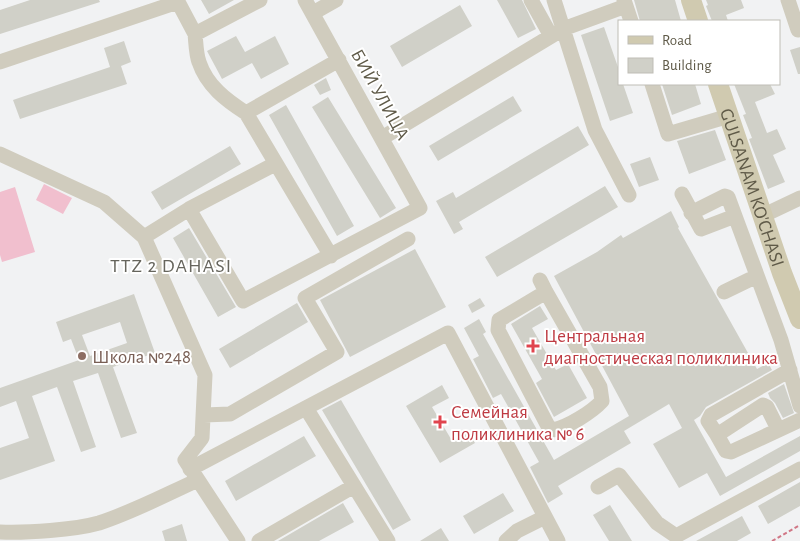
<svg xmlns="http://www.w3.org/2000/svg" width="800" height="541" viewBox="0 0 800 541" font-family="'Alegreya Sans',sans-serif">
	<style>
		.green { fill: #f1bfce }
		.building { fill: #d0d0c8; fill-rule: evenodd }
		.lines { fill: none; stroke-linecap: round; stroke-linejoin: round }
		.path { stroke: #d07685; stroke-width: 2; stroke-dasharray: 4 2.5; stroke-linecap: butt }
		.minor { stroke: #d0ccbe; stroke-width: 15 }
		.major { stroke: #d0cab0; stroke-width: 20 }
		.health-dot { fill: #e0444e; stroke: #fff; stroke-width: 2 }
		.education-dot { fill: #8d6e63; stroke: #fff; stroke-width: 2 }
		.labels { text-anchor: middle; stroke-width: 4; stroke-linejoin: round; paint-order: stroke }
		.street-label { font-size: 19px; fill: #5f5a48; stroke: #fff }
		.health-label { font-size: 19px; fill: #be3a42; stroke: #fff; text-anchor: start }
		.education-label { font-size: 19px; fill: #785e54; stroke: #fff; text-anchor: start }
		.neighbourhood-label { font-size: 20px; letter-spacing: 1px; fill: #66655d; stroke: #fff }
	</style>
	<rect width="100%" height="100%" fill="#f1f2f3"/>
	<path class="green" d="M44,184L72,198L63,214L36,200Z
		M15,187L35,252L2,262L0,255V192Z"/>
	<path class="building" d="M30,0H99L100,2L0,34V10Z
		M201,0H234L209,14Z
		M497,0H522L536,29L518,38Z
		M634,0H675L681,21H640Z
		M706,0H741L744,8L726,15L728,21H712L706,6L708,5Z
		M460,5L472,26L402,67L390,46Z
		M604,27L619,70V84H623L633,113L610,121L581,35Z
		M236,36L245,52L275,36L289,64L261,79L252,63L222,79L207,51Z
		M124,41L131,62L121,66L127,84L20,119L13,100L110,67L104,48Z
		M800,47V74H798L790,50Z
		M326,78L331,90L320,95L314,85Z
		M662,84H695L701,104L672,115Z
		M734,84H770L775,94L755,102L767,133L777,129L786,149L773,155L785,182L768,189L749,139L752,138L743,115L746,114Z
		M513,96L522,111L438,161L429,146Z
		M328,97L396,208L380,218L312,107Z
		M286,105L354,226L337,236L269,115Z
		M578,126L589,145L459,222L463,229L454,234L436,201L453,192L456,198Z
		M715,130L726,160L689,174L677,141Z
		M230,146L241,164L162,210L151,192Z
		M650,157L659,180L639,187L630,164Z
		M605,186L618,207L497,277L485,257Z
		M671,211L679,227L678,228L757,369L768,363L772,370L706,407L700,416L694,420L726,477L800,436V451L720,496L707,473L679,488L653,444L682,428L669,404L624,431L631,443L558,486L563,494L548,503L530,467L539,462L501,394L493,398L473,359L479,356L464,328L479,319L486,332L483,334L554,460L629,416L554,276L597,252L621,235L623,238Z
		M189,228L236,307L218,317L173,238Z
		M415,249L446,307L350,357L320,300Z
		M134,294L155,353L113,367L137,433L121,438L98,373L73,381L96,447L81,452L57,387L32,396L55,461L0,480V448L29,438L16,401L0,407V388L79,360L71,339L63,342L56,322ZM120,322L127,343L90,356L82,335Z
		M480,298L485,306L472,313L468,305Z
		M297,303L308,322L230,368L219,349Z
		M540,306L548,319L532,328L556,370L568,364L587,398L554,417L536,383L542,379L511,324Z
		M784,384L794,413L783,418L775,403L770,398L768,393Z
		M442,385L449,398L432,407L451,439L467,430L475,443L440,463L406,406Z
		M341,400L411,520L393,530L322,410Z
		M304,436L316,456L236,501L225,481Z
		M800,482V506L768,524L758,506Z
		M503,493L514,511L474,534L463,516Z
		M343,503L354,522L319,541H278Z
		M610,505L632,541H609L593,515Z
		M742,516L751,533L737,541H696Z
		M182,524L187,541H165L162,531Z
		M441,528L449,541H420Z"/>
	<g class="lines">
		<path class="path" d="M772,541L800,525"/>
		<path class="minor" d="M177,0L195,34L260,0
			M531,0L551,36
			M554,0L595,130L629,195
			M624,0L631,21
			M788,0L798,30L800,29
			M313,13L336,0
			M195,34C196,43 196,54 199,62C207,86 226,100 246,113L331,256
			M0,62L178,2
			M652,84L668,134L729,116
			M246,113L339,60
			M382,138L563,29L626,6
			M0,154L104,202L144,237L205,375L202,438L185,460L238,541
			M682,194L701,229L735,216L781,340L800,406
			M189,209L243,301L420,208L305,0
			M691,213L725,196L728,197L735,216
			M762,216L800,198
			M144,237L189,209L275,164
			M540,280L546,292L600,387L602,401C592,412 568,427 553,430L548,426L498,330L499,320L546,292
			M724,292L757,276
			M306,408L388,541
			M204,415L230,414L337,352L305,298L408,239
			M778,429L767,407L763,405L717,435L726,451L731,452L800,420
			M717,435L708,421L711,415L790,370
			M190,469L448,333L558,541
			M598,487L619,475L657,523L676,536L800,469
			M0,532C27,533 74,530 99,523C133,512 165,495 198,480
			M259,541L354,486
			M506,541L517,531L545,517"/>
		<g class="major">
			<path d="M691,0L698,21"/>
			<path id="s1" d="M718,84L782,273L800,319"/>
		</g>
	</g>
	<g class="health-dot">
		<path d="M530.5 338.5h5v5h5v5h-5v5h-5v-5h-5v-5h5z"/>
		<path d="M437.5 414.5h5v5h5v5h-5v5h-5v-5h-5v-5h5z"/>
	</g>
	<circle class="education-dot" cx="82" cy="356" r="5"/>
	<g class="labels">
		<g class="street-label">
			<text transform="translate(381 94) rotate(61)" y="7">БИЙ УЛИЦА</text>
			<text dy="7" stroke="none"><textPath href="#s1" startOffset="109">GULSANAM KO'CHASI</textPath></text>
		</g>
		<g class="health-label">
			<text x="544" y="342">Центральная<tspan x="544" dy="22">диагностическая поликлиника</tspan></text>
			<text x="451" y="418">Семейная<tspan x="451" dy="22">поликлиника № 6</tspan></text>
		</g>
		<g class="education-label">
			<text x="92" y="363">Школа №248</text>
		</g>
		<g class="neighbourhood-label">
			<text x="171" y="272">TTZ 2 DAHASI</text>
		</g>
	</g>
	<rect x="618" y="20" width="162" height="65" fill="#ffffff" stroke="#bfbdb6"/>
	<rect x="628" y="36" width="25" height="8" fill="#d0cab0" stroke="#bfbdb6"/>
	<text x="662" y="45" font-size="15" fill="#5f5a48">Road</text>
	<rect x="628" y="58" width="25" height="15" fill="#d0d0c8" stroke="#bfbdb6"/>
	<text x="662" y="70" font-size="15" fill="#5f5a48">Building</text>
</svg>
